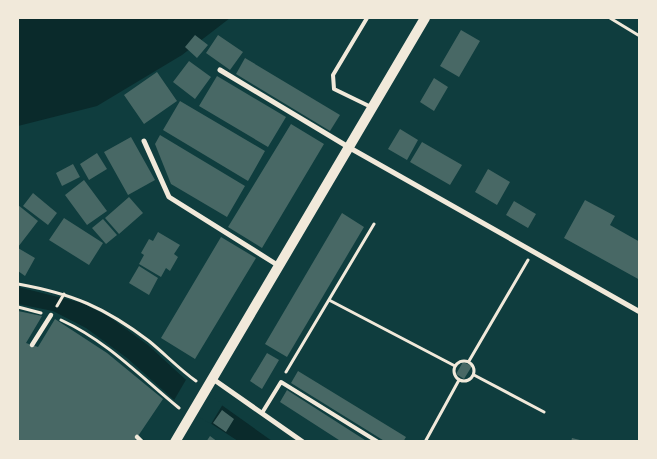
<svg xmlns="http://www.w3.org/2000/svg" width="657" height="459" viewBox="0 0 657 459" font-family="Commissioner,sans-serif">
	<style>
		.water { fill: #0a2a2b }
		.pier { fill: #0f3d3e }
		.building { fill: #486865 }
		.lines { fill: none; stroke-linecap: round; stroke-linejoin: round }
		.path { stroke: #f1e9da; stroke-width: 3 }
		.service { stroke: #f1e9da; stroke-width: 4 }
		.pedestrian { stroke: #f1e9da; stroke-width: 4.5 }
		.minor { stroke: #f1e9da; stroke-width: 5 }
		.secondary { stroke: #f1e9da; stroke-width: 10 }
	</style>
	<rect width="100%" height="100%" fill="#0f3d3e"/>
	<path class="water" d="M18,18H230L182,55L97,106L18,126Z
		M18,287L82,303L108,316L148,345L185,379L272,441H238L173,399L127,358L86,328L53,311L18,304Z"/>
	<path class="pier" d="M187,378L223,404L211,424L173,402Z"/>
	<path class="building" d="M461,30L480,41L459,77L440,66Z
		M195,35L208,45L197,58L185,47Z
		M218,35L243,52L230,70L206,53Z
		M245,58L340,115L330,131L236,74Z
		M189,61L211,77L195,99L173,82Z
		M157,72L177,101L144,124L124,95Z
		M217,76L286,117L268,147L199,106Z
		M434,78L448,87L434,111L420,102Z
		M180,101L265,151L248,181L163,130Z
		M291,124L324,144L262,248L228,227Z
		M400,129L418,140L407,160L388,149Z
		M160,135L245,186L227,217L171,184L155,144Z
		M131,137L155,180L128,195L104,152Z
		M422,142L462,165L450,185L410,162Z
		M97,153L107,169L89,180L80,164Z
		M73,164L80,177L62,186L56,173Z
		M488,169L510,182L497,205L475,192Z
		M84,180L107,211L87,225L65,195Z
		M33,193L57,213L48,225L23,206Z
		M129,197L143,213L119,234L105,218Z
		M585,200L615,216L610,225L640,242V280L564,238Z
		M514,201L536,214L528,228L506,215Z
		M18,205L38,221L18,247Z
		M342,213L364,227L287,357L265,344Z
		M64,218L103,243L89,265L49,240Z
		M103,219L117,235L106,244L92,228Z
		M158,232L180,245L174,254L178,257L170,271L166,268L161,277L139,264L144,255L141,253L149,239L153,241Z
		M221,237L256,258L195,359L161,338Z
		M18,248L35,258L25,276L18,271Z
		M139,266L158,278L149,295L129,283Z
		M18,311L42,316L26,343L38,347L55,319L107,353L163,399L134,442H18Z
		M267,353L279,360L262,389L250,381Z
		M463,362L472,366L464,379L456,374Z
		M298,371L406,437L403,442H386L291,383Z
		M287,390L368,442H342L280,402Z
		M222,410L234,419L226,432L213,423Z
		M210,436L218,442H206Z
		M572,438L584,441V442H571Z"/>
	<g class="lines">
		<path class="path" d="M610,18L638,35
			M18,284C73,294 104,307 149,341C165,354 179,369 196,381
			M329,300L455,366
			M57,306L64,294
			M18,307L41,313
			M61,320C107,341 141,377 179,408
			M454 371a10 10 0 1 1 20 0a10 10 0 1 1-20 0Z
			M469,361L528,260
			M286,372L374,224
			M474,375L544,412
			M425,442L459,380"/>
		<path class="service" d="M367,18L333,75L334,89L371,107
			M262,413L281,382L378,442"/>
		<path class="pedestrian" d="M32,345L51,315
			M137,437L142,442"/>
		<path class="minor" d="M220,70L350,148L640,312
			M144,141L169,197L279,266
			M213,379L303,442"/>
		<path class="secondary" d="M175,442L425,18"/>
	</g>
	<rect width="657" height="459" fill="none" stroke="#f1e9da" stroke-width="38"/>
</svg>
